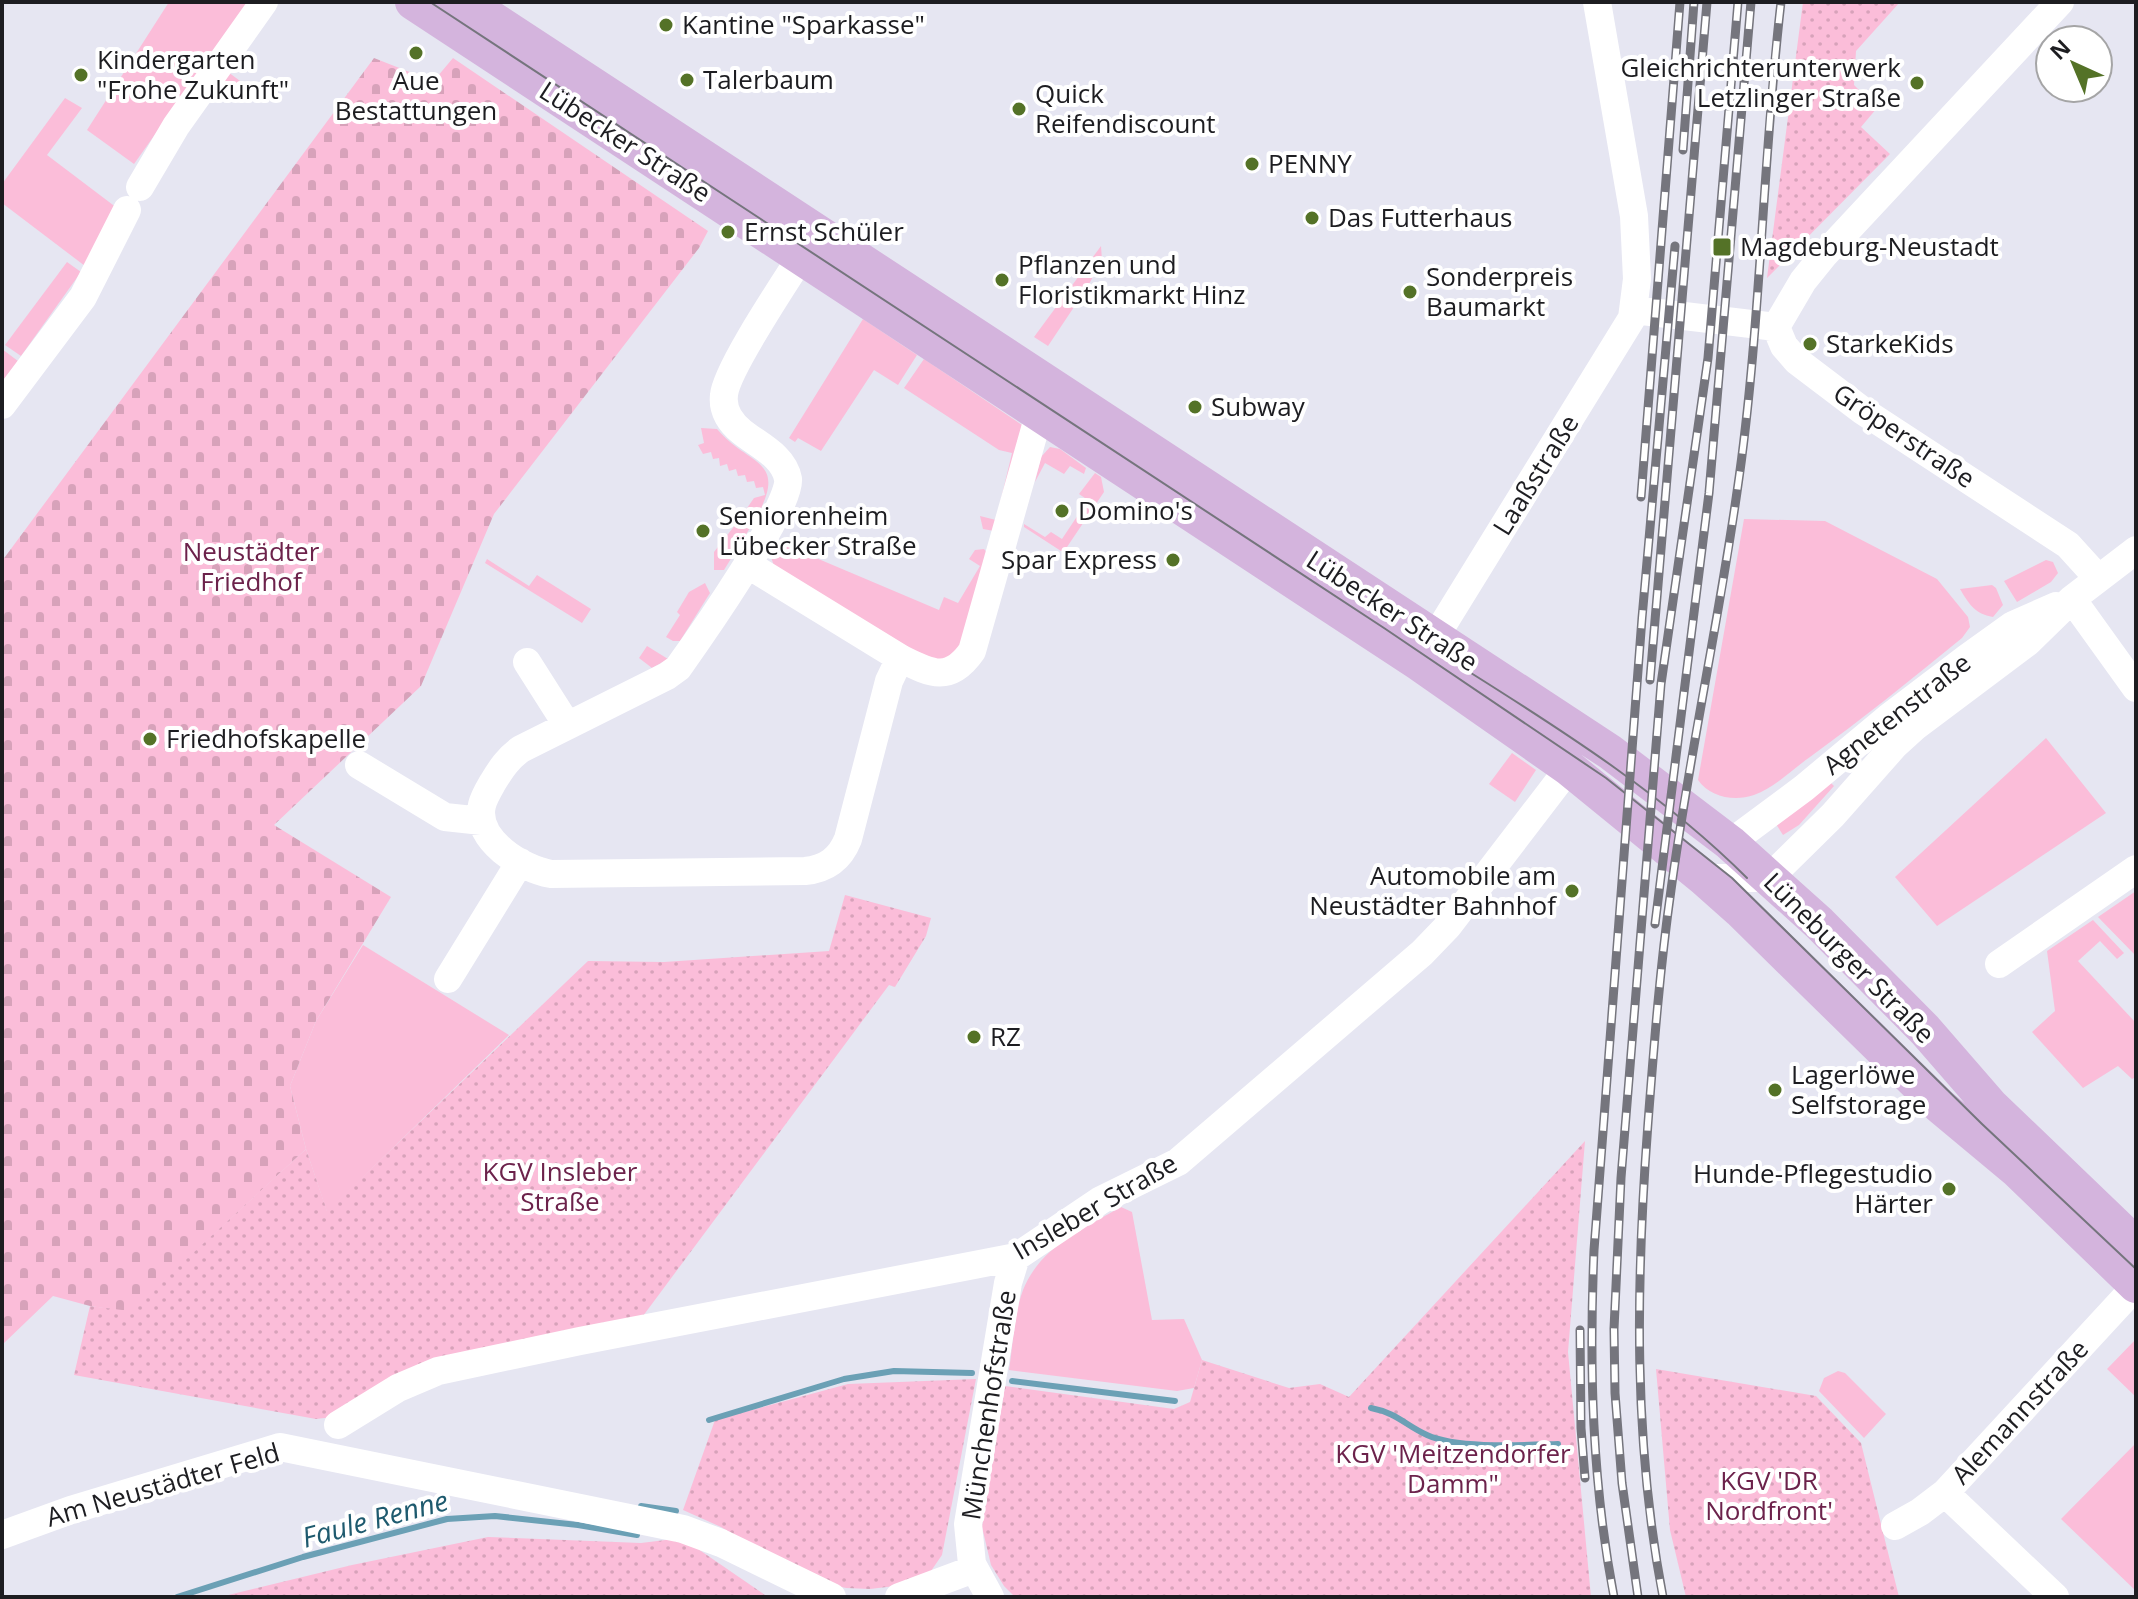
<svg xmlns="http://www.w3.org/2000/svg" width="2138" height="1599" viewBox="0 0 2138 1599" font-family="'Open Sans',sans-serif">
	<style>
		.green { fill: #fbbdd9 }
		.cemetery { fill: url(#cemetery-stones) }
		.garden { fill: url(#garden-dots) }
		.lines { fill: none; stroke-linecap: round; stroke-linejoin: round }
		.stream { stroke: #6ba0b5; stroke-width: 6 }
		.minor { stroke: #fff; stroke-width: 28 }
		.major { stroke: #d4b4dd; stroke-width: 36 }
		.tram { stroke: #75757d; stroke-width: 2 }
		.rail-casing { stroke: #75757d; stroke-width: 9 }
		.rail { stroke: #fff; stroke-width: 6; stroke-dasharray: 18; stroke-linecap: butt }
		.poi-dot { fill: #547227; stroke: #fff; stroke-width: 3 }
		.labels { text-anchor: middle; stroke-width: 8; stroke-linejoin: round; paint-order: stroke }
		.poi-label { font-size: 26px; fill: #1d1d21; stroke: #fff; text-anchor: start }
		.street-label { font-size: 26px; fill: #1d1d21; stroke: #fff }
		.park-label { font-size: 26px; fill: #6c224b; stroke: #fff }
		.water-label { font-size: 28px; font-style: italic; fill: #1e5a6e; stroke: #fff }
	</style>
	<defs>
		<pattern id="cemetery-stones" width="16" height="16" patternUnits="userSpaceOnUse" patternTransform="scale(2)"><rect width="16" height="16" fill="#fbbdd9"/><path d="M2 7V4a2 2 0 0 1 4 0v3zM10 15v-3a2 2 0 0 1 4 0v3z" fill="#d7a2ba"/></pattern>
		<pattern id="garden-dots" width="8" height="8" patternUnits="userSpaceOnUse" patternTransform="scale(2)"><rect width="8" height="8" fill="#fbbdd9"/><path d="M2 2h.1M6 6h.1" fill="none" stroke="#d7a2ba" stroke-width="1.8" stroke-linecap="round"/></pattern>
	</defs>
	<rect width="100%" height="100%" fill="#e6e6f2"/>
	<path class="green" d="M169,2H249L134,164L87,130Z
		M228,72L259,95L255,100L242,90L233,101L216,89Z
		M65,98L82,108L47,155L117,208L85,266L2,203V184Z
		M1101,246L1102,260L1088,286L1048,346L1034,337Z
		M67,262L81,272L21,356L5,345Z
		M863,319L917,355L898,385L874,370L821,451L798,438L795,442L789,438Z
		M2,349L18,361L2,382Z
		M924,359L1022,425L994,531L983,529L980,516L996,520L1012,453L999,450L904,388Z
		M701,428L717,429C749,467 789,458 756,518L745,511L754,498L765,495L763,487L756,488L754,481L747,482L745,475L738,476L736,469L729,471L727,464L720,466L719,458L713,459L711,452L703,454L698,445L704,443Z
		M1050,447L1060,449L1086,468L1084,474L1070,466L1064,474L1045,463L1035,482L1041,457Z
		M1095,473L1101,477L1104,492L1065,550L1061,551L1024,527V524L1045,537L1051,532L1062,539L1088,500L1079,494Z
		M743,515L753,523L724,570H714V552Z
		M1744,519L1825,521L1937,579L1968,617L1970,627L1962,638C1912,679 1862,719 1810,757C1793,769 1774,788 1754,795C1734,802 1710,797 1698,780Z
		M776,541L939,610L944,597L958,603L980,566L969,559L975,550L984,549L988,554L961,647L948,659H928L774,566L770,554Z
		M487,559L529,586L537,575L591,609L582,623L485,563Z
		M2046,560L2053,562L2058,573L2051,582L2017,602L2004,581Z
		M705,583L710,593L680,641H673L666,637L680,615L677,612L689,592Z
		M1992,585L1996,588L2003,605L1993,617C1975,614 1969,604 1960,589Z
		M647,646L668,659L652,668L639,658Z
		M2046,738L2106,813L1937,926L1895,877Z
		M1512,753L1536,770L1515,802L1489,784Z
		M1829,781L1834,786L1799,825L1783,835L1774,821Z
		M2136,891V956L2098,917Z
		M2093,920L2124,953L2117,959L2100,941L2078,961L2136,1023V1077L2132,1079L2118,1066L2083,1088L2032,1032L2055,1011L2047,951Z
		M363,945L509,1035L327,1212L306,1149L290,1086L316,1021Z
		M1121,1207L1132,1212L1152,1320L1184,1319L1202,1360L1194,1388L1177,1391L1009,1370C1013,1345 1014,1314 1023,1290C1040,1247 1084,1228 1121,1207Z
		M2136,1339V1397L2107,1369Z
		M1838,1371L1845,1373L1886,1414L1864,1438L1819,1391L1824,1378Z
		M2136,1443V1591L2061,1519Z"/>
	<path class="cemetery" d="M374,58L412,73L437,77L453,58L708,231L699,248L494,514L421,686L274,825L391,897L316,1021L290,1086L306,1149L130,1312L90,1306L53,1296L2,1345V561Z"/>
	<path class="garden" d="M1803,2H1900L1856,51L1854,85L1877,108L1861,127L1890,154L1767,278Z
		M845,895L931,918L926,936L895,987L889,985L643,1316L424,1362L333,1417L316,1419L74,1375L90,1306L130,1311L306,1149L327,1211L588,961L664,962L829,951Z
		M1585,1141L1568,1352L1591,1597H1015L1004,1586L991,1565L982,1527L1005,1386L1174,1409L1190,1402L1202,1360L1289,1388L1320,1384L1349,1397Z
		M1656,1369L1816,1396L1861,1443L1899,1597H1686L1670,1530Z
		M976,1379L942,1555L931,1571L895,1586L870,1589L846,1588L837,1586L757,1549L721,1527L683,1510L715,1420L848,1384Z
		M488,1537L641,1543L682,1538L768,1597H220L352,1565Z"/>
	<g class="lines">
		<path class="stream" d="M1012,1381L1175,1401
			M1371,1408C1397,1413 1405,1425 1427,1435C1457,1449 1524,1445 1558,1444
			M709,1420L844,1379L894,1371L972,1373
			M641,1506L676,1511
			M177,1597L303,1557L447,1519L495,1516L578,1525L637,1535"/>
		<path class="minor" d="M140,187L176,126L264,2
			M801,257C784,284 726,370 724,395C722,411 731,423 742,432C758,445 784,456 788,479C792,506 698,640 678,668L667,676L521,749C508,758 501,769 493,782C489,789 484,797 482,805C474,840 522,869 551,874L805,871C826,869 840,859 848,839L889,681L900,658C930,673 949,684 972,651L1044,397
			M1634,310L1776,327
			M1776,327L1803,281L1824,255L2060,2
			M1776,327L1784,346L1797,361L1863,411L2068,545L2098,578
			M2,405L83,297L127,210
			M747,564L900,658
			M2072,599L2136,688
			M1434,639L1632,318L1637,279L1634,216L1597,2
			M527,662L567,725
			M359,765L445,817L482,821
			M1730,843L1804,788L1888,718L1967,658L2013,625L2056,606
			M1704,878H1769L1833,815L1894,746L1916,726L2028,642L2072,599L2136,550
			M1999,964L2136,869
			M448,979L520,862
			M338,1425L398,1388L438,1371L580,1341L1016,1257L1101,1200L1178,1162L1422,953L1448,926L1569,768
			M1945,1493L2055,1597
			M1895,1526L1920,1512L1945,1493L2136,1286
			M2,1535L71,1510L280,1447L683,1529L721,1543L832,1597
			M899,1597L974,1569
			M990,1597L972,1564L968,1524L1008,1283L1016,1257"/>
		<path class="major" d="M413,2L1419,663L1569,768L1704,878L1740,910L1940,1106L2018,1171L2136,1285
			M466,2L1610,752L1730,843L1819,923L1925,1030L1991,1106L2136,1245"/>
		<path class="tram" d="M430,2L1384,628L1606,778L1732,878L1982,1124L2136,1269
			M1471,673C1568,734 1666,797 1747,878"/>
		<g class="rail-casing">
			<path id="rail" d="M1683,150L1694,2
				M1641,497L1680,2
				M1650,680L1707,2
				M1655,924L1709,493L1751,2
				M1580,1330L1581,1428L1585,1478
				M1614,1597C1592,1482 1589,1367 1594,1250L1642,618L1675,246
				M1638,1597L1622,1483L1615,1393L1614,1329L1621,1178L1661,684L1708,358L1738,2
				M1663,1597C1633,1440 1636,1282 1648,1123C1654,1045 1660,967 1671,890C1689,757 1718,625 1737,492C1761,330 1762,165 1781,2"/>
		</g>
		<use href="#rail" class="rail"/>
	</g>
	<g class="poi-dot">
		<circle cx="666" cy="25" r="8"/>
		<circle cx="416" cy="53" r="8"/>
		<circle cx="81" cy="75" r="8"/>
		<circle cx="687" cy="80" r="8"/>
		<circle cx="1917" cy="83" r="8"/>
		<circle cx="1019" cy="109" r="8"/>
		<circle cx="1252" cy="164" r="8"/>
		<circle cx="1312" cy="218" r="8"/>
		<circle cx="728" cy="232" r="8"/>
		<rect x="1712" y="237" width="20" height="20" rx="4"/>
		<circle cx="1002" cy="280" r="8"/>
		<circle cx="1410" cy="292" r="8"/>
		<circle cx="1810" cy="344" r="8"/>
		<circle cx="1195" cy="407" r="8"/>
		<circle cx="1062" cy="511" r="8"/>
		<circle cx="703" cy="531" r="8"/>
		<circle cx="1173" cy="560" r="8"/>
		<circle cx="150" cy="739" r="8"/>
		<circle cx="1572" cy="891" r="8"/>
		<circle cx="974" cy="1037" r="8"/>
		<circle cx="1775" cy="1090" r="8"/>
		<circle cx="1949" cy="1189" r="8"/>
	</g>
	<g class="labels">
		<g class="poi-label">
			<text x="682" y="34">Kantine "Sparkasse"</text>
			<text x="97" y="69">Kindergarten<tspan x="97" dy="30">"Frohe Zukunft"</tspan></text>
			<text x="1901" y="77" text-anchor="end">Gleichrichterunterwerk<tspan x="1901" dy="30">Letzlinger Straße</tspan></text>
			<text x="703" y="89">Talerbaum</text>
			<text x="416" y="90" text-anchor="middle">Aue<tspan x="416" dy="30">Bestattungen</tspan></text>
			<text x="1035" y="103">Quick<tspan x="1035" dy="30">Reifendiscount</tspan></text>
			<text x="1268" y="173">PENNY</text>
			<text x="1328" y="227">Das Futterhaus</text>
			<text x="744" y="241">Ernst Schüler</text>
			<text x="1740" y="256">Magdeburg-Neustadt</text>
			<text x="1018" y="274">Pflanzen und<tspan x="1018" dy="30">Floristikmarkt Hinz</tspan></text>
			<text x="1426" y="286">Sonderpreis<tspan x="1426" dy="30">Baumarkt</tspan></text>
			<text x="1826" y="353">StarkeKids</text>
			<text x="1211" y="416">Subway</text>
			<text x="1078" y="520">Domino's</text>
			<text x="719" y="525">Seniorenheim<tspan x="719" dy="30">Lübecker Straße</tspan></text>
			<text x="1157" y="569" text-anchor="end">Spar Express</text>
			<text x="166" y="748">Friedhofskapelle</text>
			<text x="1556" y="885" text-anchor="end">Automobile am<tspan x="1556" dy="30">Neustädter Bahnhof</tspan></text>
			<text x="990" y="1046">RZ</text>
			<text x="1791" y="1084">Lagerlöwe<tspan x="1791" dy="30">Selfstorage</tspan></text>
			<text x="1933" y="1183" text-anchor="end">Hunde-Pflegestudio<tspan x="1933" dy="30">Härter</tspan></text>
		</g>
		<g class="street-label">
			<text transform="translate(625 142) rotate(33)" y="9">Lübecker Straße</text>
			<text transform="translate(1904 436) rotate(34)" y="9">Gröperstraße</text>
			<text transform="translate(1536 475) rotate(-58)" y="9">Laaßstraße</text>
			<text transform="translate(1392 611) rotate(33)" y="9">Lübecker Straße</text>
			<text transform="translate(1897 714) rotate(-38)" y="9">Agnetenstraße</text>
			<text transform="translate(1849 958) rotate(45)" y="9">Lüneburger Straße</text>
			<text transform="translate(1095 1207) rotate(-30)" y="9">Insleber Straße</text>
			<text transform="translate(989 1405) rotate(-81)" y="9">Münchenhofstraße</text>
			<text transform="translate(2020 1412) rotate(-47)" y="9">Alemannstraße</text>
			<text transform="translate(163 1485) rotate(-16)" y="9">Am Neustädter Feld</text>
		</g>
		<g class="park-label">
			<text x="251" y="561">Neustädter<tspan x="251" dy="30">Friedhof</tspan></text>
			<text x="560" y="1181">KGV Insleber<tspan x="560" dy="30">Straße</tspan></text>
			<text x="1453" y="1463">KGV 'Meitzendorfer<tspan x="1453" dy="30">Damm"</tspan></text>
			<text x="1769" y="1490">KGV 'DR<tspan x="1769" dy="30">Nordfront'</tspan></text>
		</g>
		<g class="water-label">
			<text transform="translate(375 1519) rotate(-15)" y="10">Faule Renne</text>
		</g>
	</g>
	<rect width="2138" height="1599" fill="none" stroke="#1d1d21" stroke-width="8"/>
	<g transform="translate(2074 64) rotate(316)"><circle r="38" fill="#ffffff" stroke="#a5a5a6" stroke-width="2"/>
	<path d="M0-6L14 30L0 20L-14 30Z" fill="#547227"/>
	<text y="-12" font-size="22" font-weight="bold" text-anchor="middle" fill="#1d1d21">N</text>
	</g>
</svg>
